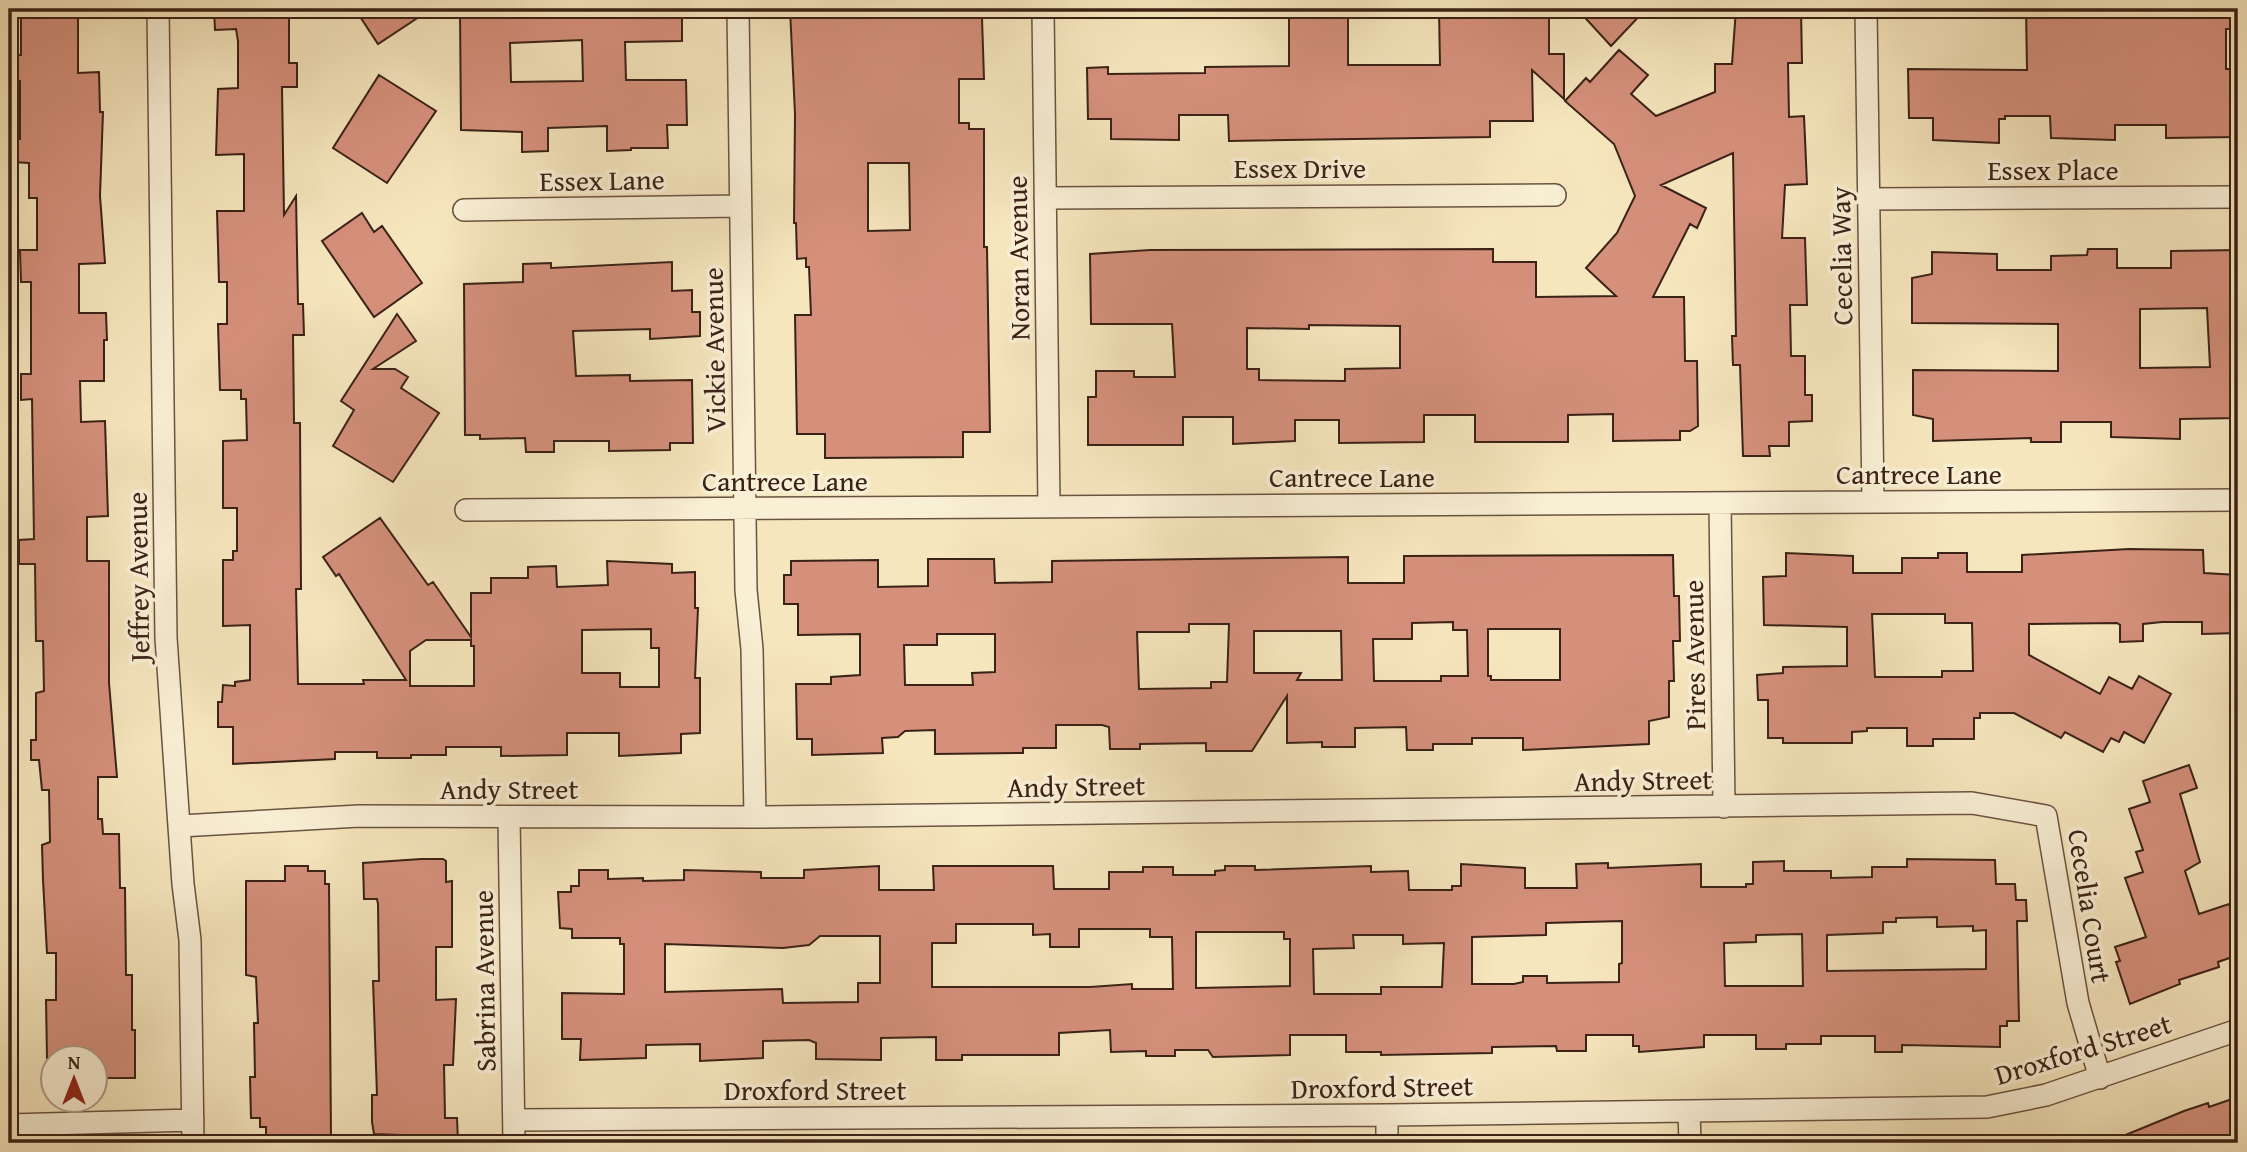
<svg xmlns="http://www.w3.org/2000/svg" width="2247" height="1152" viewBox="0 0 2247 1152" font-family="'Gentium Book Plus',serif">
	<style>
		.building { fill: #d5907c; stroke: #3b2216; stroke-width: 2; fill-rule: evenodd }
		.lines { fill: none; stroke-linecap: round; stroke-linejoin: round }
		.street-casing { stroke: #6a5340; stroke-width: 24 }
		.street { stroke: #f9efd5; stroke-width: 21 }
		.labels { text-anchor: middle; stroke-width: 7; stroke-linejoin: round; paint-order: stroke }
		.street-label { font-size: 28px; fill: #3b2216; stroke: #f9efd5 }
	</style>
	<rect width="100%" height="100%" fill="#f6e6be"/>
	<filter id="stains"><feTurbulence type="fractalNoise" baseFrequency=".00286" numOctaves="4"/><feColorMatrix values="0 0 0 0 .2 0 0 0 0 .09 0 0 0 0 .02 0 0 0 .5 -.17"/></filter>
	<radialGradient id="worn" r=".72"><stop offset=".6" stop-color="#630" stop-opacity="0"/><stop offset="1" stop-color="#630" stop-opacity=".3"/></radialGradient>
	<path class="building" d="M38,9H78V73L99,72L100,112H103L100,196L105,263L79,264V313H106L107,340H104V381H80L81,422L105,421L108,516L87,517V561H109V683L117,777H98V819H102L103,834H119L120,888H125L126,975H132V1030H135V1078H94V1058H47L46,1000H56V953H47L43,880L42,845L50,842L49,790H42L39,760H31V740H36V693L44,691L43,641H36L35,564H19V540L34,539L32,399L21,400V374H31V282H21L20,250H37V198H29V163L13,162V139H20V81H16V55H21V15L38,16Z
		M214,9H289V63H297V87H282L284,215L296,196L298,304H303L304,335H293L294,423H300L301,589H296L298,684H364L363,680H406L339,574L336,576L323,557L380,518L428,585L433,582L471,637V593H491V578H528V567L556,566L557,587L608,585L607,561L672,564V573L695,572V608H698L695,678H700V733L681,734V753L619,756V733H567V755L501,756V747H446V755H411V758H377V752H335V759L233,764V727H218V702H222L223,685L235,686V682L250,680V625L223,626V560H233V551H237V508H223V441L247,440L246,399H241V390H220L218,324H227V282H219L217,211H244V154L216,155L218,89L238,88V41L236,29L215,30ZM651,629V648H659V687H620V673H582V630ZM426,640H471V646H474V686H410V651Z
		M355,9H431L378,44Z
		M460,9H682V41L625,42L626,80H686L687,125H667L668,148H631V150L607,151V126L548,128V151L522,152V132L461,130ZM582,40L583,81L511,82L510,43Z
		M790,9H954L955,18H982L984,79H959V123H969V129H984V247H987L990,432H963V457L825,458V434H797L795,315H811L809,267H806V258L797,259L796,223H794L795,114ZM868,163H909L910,230L868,231Z
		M1289,9H1348V65H1440L1439,9H1549V54H1564V99L1532,70L1533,121H1490V137L1229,141L1228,115H1179V140L1111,139V119H1088L1087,68L1108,67V74L1205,73V67L1289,66Z
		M1577,9H1646L1611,46Z
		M1736,9H1801L1802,63H1788L1789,117L1804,116L1807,184L1785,185L1782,238H1805L1807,305H1790L1791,356H1805V395H1812V421L1789,422V446H1769L1770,456H1743L1740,365H1733L1732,336H1736L1733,153L1661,185L1706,208L1697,228L1690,224L1653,297H1684L1685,361H1697L1698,426L1690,431H1680V440L1613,441V414L1568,415V442H1475V415H1424V442L1339,443V420H1295V441L1233,444V417H1183V445H1088V397H1096V371H1134V377H1175L1172,324H1091L1090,254L1150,250L1493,249V262H1536V297L1616,296L1586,268L1617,233L1635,196L1614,144L1565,101L1586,78L1590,82L1619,50L1648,75L1631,94L1656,116L1715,92V64H1732ZM1309,325L1400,326V368L1345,369V381L1259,380V369H1247V328L1309,329Z
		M2026,9H2238V29H2226V69H2238V137L2166,138V125H2115V140L2051,138L2050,116H2005V119H1999V143L1933,140V118H1909L1908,69L2027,70Z
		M379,75L436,111L387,183L333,148Z
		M362,213L374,232L382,226L422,283L374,317L322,241Z
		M2088,249H2117V268H2171V251L2238,250V321H2231L2232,360H2238V418L2180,419V439L2111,437V422H2061V442H2031V438L1933,441V419L1913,415V370L2058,371V324L1912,323V278L1932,274V252L1997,254V270H2051V256L2087,255ZM2207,308L2210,367L2140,368V309Z
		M672,262V291L692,290V312H700V336L650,339V329L573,331L576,376L630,375V381L692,380L693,443H670V450L609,451V441H554V452H526L525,438L480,439V435H465L464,284L523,282V264L551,263V268Z
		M397,314L416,341L373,369H395L408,377L401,388L439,413L393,482L333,446L354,410L341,401Z
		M2129,549L2203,550L2204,573L2238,575V633L2202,634V622H2162L2143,624V641L2120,642V625L2117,623L2029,624V655L2100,694L2109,677L2132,689L2139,676L2171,694L2144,743L2124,732L2119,742L2111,738L2103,752L2065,732L2061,738L2014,713H1980V718H1974V739H1933V746H1907V728H1867V731L1852,732V743H1783V738H1768V700H1758L1757,675L1783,673V667L1847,666V627L1764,625L1763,577L1786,576V553L1853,556V573H1902V558H1938V553H1967V572H2022V555ZM1872,614H1945V623H1972L1973,671H1942V677H1875Z
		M1673,555L1674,596H1679L1680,641H1673L1674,681H1669V717L1649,721V744L1523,750V738H1472V744H1433V750H1407L1406,727L1355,728V747H1322V742L1287,743V696L1252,751H1206V743L1140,744V749H1110L1109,727L1102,725H1056V748H1023V753L935,754V730L905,731L898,737L882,738L883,753L812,755V739H797L796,684H831V677L860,675V634L798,635V604H784V575H791V561L878,560V587L928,586V559H994L995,583L1052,582V561L1348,557V583H1404V556ZM1453,622V630H1467L1468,676H1441V681H1374L1373,639H1412V623ZM1189,624H1229L1227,682H1211V688L1139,689L1137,632H1189ZM1488,629H1560V680H1491V676H1488ZM1254,631H1341L1342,680H1297L1301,673H1254ZM937,634H995V672L972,673L973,685H905L904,645H937Z
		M2189,765L2197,788L2180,794L2200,862L2185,871L2199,914L2229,904L2238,932V955L2218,962L2219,967L2179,980L2180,984L2130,1004L2116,962L2120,961L2115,947L2146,937L2125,878L2143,872L2136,852L2143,850L2129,809L2150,802L2143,781Z
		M421,859H443L446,861V882L452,881V947H436V1000L456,999L453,1065H444L445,1118H457L458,1143H399V1135L374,1134L372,1122V1095H377L373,981H379L378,904L377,899H364L363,863Z
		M1907,859L1995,860L1996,884H2015L2016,900H2026L2027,921H2017L2019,1021H2007V1026H2000V1047L1902,1045V1052H1875V1036H1821V1044H1786V1049H1756V1035H1704V1047L1639,1052V1046H1633V1035H1586V1051H1557L1556,1046L1492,1047V1053L1381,1055V1052H1346V1035H1290V1055L1213,1057L1208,1050H1175V1056H1146V1051L1111,1052L1110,1030L1059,1033V1055H962V1060H936V1037L881,1038V1060L816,1059V1043L809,1040L763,1041V1058L700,1061V1044L646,1045V1058L580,1060L581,1039H562V993L624,994V944H620V938H572V929L560,928L558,892H571V886H579V870H608V879L643,878V881L684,880V870L761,872V878H804V870L879,866V890H934L933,866H1053L1054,889H1109V872H1143V867H1173V875H1215V871L1225,870V866H1255V870L1371,866V872L1408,871L1409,890H1452V886H1461V864L1525,868V888H1577L1576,864L1608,863V868L1701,864V887H1746V884H1753V862L1784,861V871H1831V878L1872,877V867H1907ZM1937,917V927L1973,926V931L1986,930V969L1827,971V935L1883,933V922H1896V918ZM1622,921V963L1619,964V982L1547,983V976H1523V982L1514,984H1472V937L1546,935V923ZM956,924H1033V935L1050,934V947H1079V929H1150V937H1172L1173,989H1132V984L1090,987H932V943H956ZM1196,932H1284V939H1290V986L1196,988ZM1802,934L1803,986H1725L1724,943L1756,942V935ZM1353,935H1403V944L1444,943L1442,987H1381V994H1314L1313,949L1354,948ZM820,936H880V983H858V1002L783,1003L782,989L665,992V944L783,948L809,945Z
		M285,866H308V871H325V884H329L331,1138L266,1139V1127H260V1118H251L250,1077H255L254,1023H258L256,977L246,975V881H285Z
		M2238,1097V1143H2106L2184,1111L2208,1103L2209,1107Z"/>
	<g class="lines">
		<g class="street-casing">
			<path id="street" d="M158,9L166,638L183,884L190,940L193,1143
				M738,9L746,590L752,649L755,817
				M1043,9L1049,507
				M1866,9L1873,502
				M1045,198L1555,195
				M1868,199L2238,197
				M464,210L740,206
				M1720,503L1724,807
				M466,510L2238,500
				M509,817L514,1143
				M180,826L359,816L755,817L1972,803L2046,816L2078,1003L2100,1078
				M1689,1111L1690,1143
				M1387,1115V1143
				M514,1120L1387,1115L1987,1107L2046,1095L2238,1030
				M9,1125L193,1120"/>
		</g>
		<use href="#street" class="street"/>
	</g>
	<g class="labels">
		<g class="street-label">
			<text x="1300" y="178">Essex Drive</text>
			<text x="2053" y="180">Essex Place</text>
			<text transform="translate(602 180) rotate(-1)" y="10">Essex Lane</text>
			<text transform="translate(1841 256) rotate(-91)" y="10">Cecelia Way</text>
			<text transform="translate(1018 258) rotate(-91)" y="10">Noran Avenue</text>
			<text transform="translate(714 350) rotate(-91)" y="10">Vickie Avenue</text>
			<text x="1919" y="484">Cantrece Lane</text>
			<text x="1352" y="487">Cantrece Lane</text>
			<text x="785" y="491">Cantrece Lane</text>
			<text transform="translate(138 577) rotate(-91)" y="10">Jeffrey Avenue</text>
			<text transform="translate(1694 655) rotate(-91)" y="10">Pires Avenue</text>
			<text transform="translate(1643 780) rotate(-1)" y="10">Andy Street</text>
			<text transform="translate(1076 786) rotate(-1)" y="10">Andy Street</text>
			<text x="509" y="799">Andy Street</text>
			<text transform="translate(2090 906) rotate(81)" y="10">Cecelia Court</text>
			<text transform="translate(484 981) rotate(-91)" y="10">Sabrina Avenue</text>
			<text transform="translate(2083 1049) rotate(-17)" y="10">Droxford Street</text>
			<text transform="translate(1382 1087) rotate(-1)" y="10">Droxford Street</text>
			<text x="815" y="1100">Droxford Street</text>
		</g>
	</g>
	<rect width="2247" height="1152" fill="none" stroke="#f6e6be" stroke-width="35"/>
	<rect x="10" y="10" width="2226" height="1131" fill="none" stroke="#3b2216" stroke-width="3.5"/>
	<rect x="18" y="18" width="2212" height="1117" fill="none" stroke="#3b2216" stroke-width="2"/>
	<g transform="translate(74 1079)"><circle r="33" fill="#f9efd5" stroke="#ad9d89" stroke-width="2"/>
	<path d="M0-5L12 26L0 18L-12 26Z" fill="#8f2418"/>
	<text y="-10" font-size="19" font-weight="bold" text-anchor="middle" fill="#3b2216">N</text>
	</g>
	<rect width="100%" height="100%" filter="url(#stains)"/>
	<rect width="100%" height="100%" fill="url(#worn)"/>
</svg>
